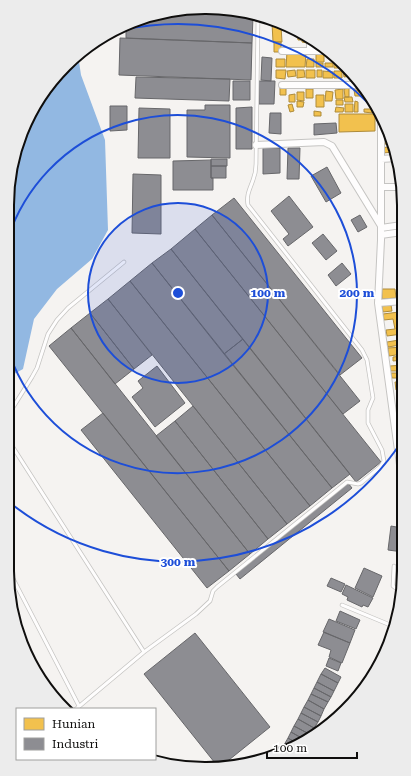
<svg xmlns="http://www.w3.org/2000/svg" width="411" height="776" viewBox="0 0 411 776" font-family="'Roboto Serif',serif">
	<style>
		.water { fill: #92b8e2 }
		.homes { fill: #f2c14e; stroke: #ae8b3a }
		.industry { fill: #8d8d92; stroke: #67676a }
		.lines { fill: none; stroke-linecap: round; stroke-linejoin: round }
		.lane-casing { stroke: #c5c4c2; stroke-width: 4.5 }
		.street-casing { stroke: #c5c4c2; stroke-width: 8 }
		.lane { stroke: #fefdfd; stroke-width: 3 }
		.street { stroke: #fefdfd; stroke-width: 6 }
		.ring { fill: none; stroke: #1d4ed8; stroke-width: 2 }
		.rim { fill: none; stroke: #0f0e0d; stroke-width: 2 }
		.centre { fill: #1d4ed8; stroke: #fff; stroke-width: 2 }
		.ring-label { font-size: 12px; text-anchor: middle; font-weight: bold; fill: #1d4ed8; stroke: #fff; stroke-width: 4; stroke-linejoin: round; paint-order: stroke }
	</style>
	<rect width="100%" height="100%" fill="#f5f3f1"/>
	<path class="water" d="M78,55L81,75L105,140L108,230L92,259L57,289L34,319L23,369L7,378V193L14,154L33,106Z"/>
	<path class="homes" d="M272,23L281,26L282,42H273Z
		M297,31L301,32V40H298Z
		M302,37L308,38L307,43L302,42Z
		M274,42H281V52H274Z
		M287,52H306L305,67H286Z
		M316,53H324V62H316Z
		M276,59H285V67H276Z
		M307,59H314V67H306Z
		M334,59H338L342,62V68H334Z
		M316,63H323V67H316Z
		M325,63H333V67H325Z
		M276,70H286L285,79L276,78Z
		M295,70L296,76L288,77L287,71Z
		M297,70H304L305,77L297,78Z
		M306,70H315V78H306Z
		M317,70H322V77H317Z
		M343,70H350L351,76L344,77Z
		M323,71L333,72V78H323Z
		M334,71H342V78H334Z
		M280,88H286V95H280Z
		M349,88V97H345L344,89Z
		M306,89H313V98H306Z
		M343,89V99H336L335,90Z
		M354,90H362V96H355Z
		M326,91L333,92L332,101H325Z
		M297,92H304V101L297,100Z
		M295,94V102H289V95Z
		M316,95H324V107H316Z
		M344,97H352L353,102H345Z
		M369,97H371L375,104H369Z
		M336,100H343V105H336Z
		M297,101L304,102L303,107H297Z
		M355,101L358,102V112H354Z
		M292,104L294,111L290,112L288,105Z
		M345,104H353V112H345Z
		M336,107L344,108L343,112H335Z
		M364,109H373L372,113L364,112Z
		M314,111L321,112V116H314Z
		M339,114H375V131L339,132Z
		M383,130H388L391,136H383Z
		M385,139H392L394,145L385,144Z
		M393,146V152L383,153L382,148Z
		M403,286V298L399,299L398,287Z
		M382,289H395L396,298L382,299Z
		M391,305L392,311L383,312L382,306Z
		M399,312L402,334L387,336L386,330L395,329L393,319L384,320L383,314Z
		M399,340L400,345L388,347L387,342Z
		M403,347V354L389,356L388,348Z
		M403,356V360L393,361V357Z
		M403,365V371H390V366Z
		M391,373H403V378H392Z
		M395,382H403V390H396Z
		M399,399H403V407H399Z
		M403,411V417L397,418L396,412Z
		M403,421V429L397,430L395,422Z
		M403,436V446L399,447L398,437Z"/>
	<path class="industry" d="M231,9L253,16L252,43L126,38V28L154,14Z
		M120,38L252,43L251,80L119,75Z
		M262,57L272,58L271,81L261,80Z
		M136,77L230,79L229,101L135,98Z
		M233,81H250V100H233Z
		M259,81H275L274,104H259Z
		M205,105H230V158L187,157V110H205Z
		M110,106H127V130L110,131Z
		M252,107V149H236V108Z
		M139,108L170,109V158H138Z
		M270,113H281V134L269,133Z
		M336,123L337,133L314,135V124Z
		M263,148H280V173L263,174Z
		M288,148H300L299,179H287Z
		M211,159H227V166H211Z
		M211,160V178H213V190H173V161Z
		M211,166H226V178H211Z
		M327,167L341,193L326,202L311,176Z
		M133,174L161,175V234L132,233Z
		M289,196L313,227L288,246L283,239L289,234L271,211Z
		M234,198L362,358L340,375L212,215Z
		M212,215L360,401L343,414L195,229Z
		M360,215L367,227L358,232L351,220Z
		M195,229L381,462L356,482L171,249Z
		M323,234L337,251L326,260L312,243Z
		M171,249L243,339L224,354L152,263Z
		M152,263L332,488L310,506L130,281Z
		M342,263L351,274L336,286L328,275Z
		M130,281L310,506L287,524L108,299Z
		M108,299L152,355L134,369L90,313Z
		M90,313L134,369L115,384L71,328Z
		M71,328L250,554L229,571L49,346Z
		M243,339L350,474L332,488L224,354Z
		M157,366L185,403L155,427L132,397L143,388L138,381Z
		M193,406L287,524L268,539L175,421Z
		M103,413L229,571L207,588L81,430Z
		M175,421L268,539L250,554L156,436Z
		M348,483L352,488L240,579L236,574Z
		M391,526L402,528L401,535L403,536V552L388,550Z
		M364,568L382,576L373,597L355,588Z
		M331,578L345,584L341,592L327,586Z
		M346,585L373,598L368,607L363,605L362,607L347,600L348,597L342,594Z
		M340,611L360,620L356,629L336,621Z
		M329,619L355,630L350,643L323,632Z
		M324,632L350,643L342,663L329,657L331,650L318,645Z
		M195,633L270,727L219,768L144,674Z
		M329,658L341,663L338,671L326,666Z
		M325,668L341,677L338,683L321,674Z
		M321,674L338,683L334,691L317,682Z
		M317,682L334,691L331,697L314,688Z
		M314,688L331,697L328,702L311,694Z
		M311,694L328,702L324,709L308,700Z
		M308,700L324,709L321,716L304,707Z
		M304,707L321,716L318,722L301,713Z
		M301,713L318,722L314,728L298,719Z
		M298,719L314,728L311,735L294,726Z
		M294,726L311,735L310,736L305,740L291,732Z
		M291,732L305,740L298,744L288,738Z
		M288,738L298,744L291,748L284,745Z"/>
	<g class="lines">
		<g class="lane-casing">
			<path id="lane" d="M7,417L32,377L37,368L48,334L57,320L68,308L124,262
				M7,438L144,652
				M394,566L393,586L402,593
				M7,567L79,706
				M342,605L395,627
				M76,709L144,652L196,614L210,601L213,591L217,587L336,491L347,482L358,484L361,483L380,467L384,461L382,450L368,423V410L373,398L367,360L362,350L248,205C246,195 250,189 253,180C255,175 256,170 256,164L258,18"/>
		</g>
		<g class="street-casing">
			<path id="street" d="M310,38V51H327
				M282,51H310
				M282,85H362
				M381,116V240L378,303L403,487
				M256,145L324,142L332,146L381,226
				M381,159L397,158
				M381,187H402
				M381,228L402,225
				M381,235L402,232
				M378,303L403,301"/>
		</g>
		<use href="#lane" class="lane"/>
		<use href="#street" class="street"/>
	</g>
	<circle cx="178" cy="293" r="90" fill="#1d4ed8" fill-opacity=".12"/>
	<g class="ring">
		<circle cx="178" cy="293" r="90"/>
		<path d="M8 238A179 179 0 1 1 7 347"/>
		<path d="M402 441A269 269 0 0 1 9 502M122 30A269 269 0 0 1 381 117"/>
	</g>
	<path d="M0 0H411V776H0ZM205 14H206A191 191 0 0 1 397 205V571A191 191 0 0 1 206 762H205A191 191 0 0 1 14 571V205A191 191 0 0 1 205 14Z" fill="#ececec" fill-rule="evenodd"/>
	<path class="rim" d="M205 14H206A191 191 0 0 1 397 205V571A191 191 0 0 1 206 762H205A191 191 0 0 1 14 571V205A191 191 0 0 1 205 14Z"/>
	<circle cx="178" cy="293" r="6" class="centre"/>
	<g class="ring-label">
		<text x="268" y="297">100 m</text>
		<text x="357" y="297">200 m</text>
		<text x="178" y="566">300 m</text>
	</g>
	<rect x="16" y="708" width="140" height="52" fill="#ffffff" stroke="#9f9f9e"/>
	<rect x="24" y="718" width="20" height="12" fill="#f2c14e" stroke="#9f9f9e"/>
	<text x="52" y="728" font-size="12" fill="#0f0e0d">Hunian</text>
	<rect x="24" y="738" width="20" height="12" fill="#8d8d92" stroke="#9f9f9e"/>
	<text x="52" y="748" font-size="12" fill="#0f0e0d">Industri</text>
	<path d="M267 752v6h90v-6" fill="none" stroke="#0f0e0d" stroke-width="2"/>
	<text x="273" y="752" font-size="12" fill="#0f0e0d" stroke="#ffffff" stroke-width="3" paint-order="stroke">100 m</text>
</svg>
